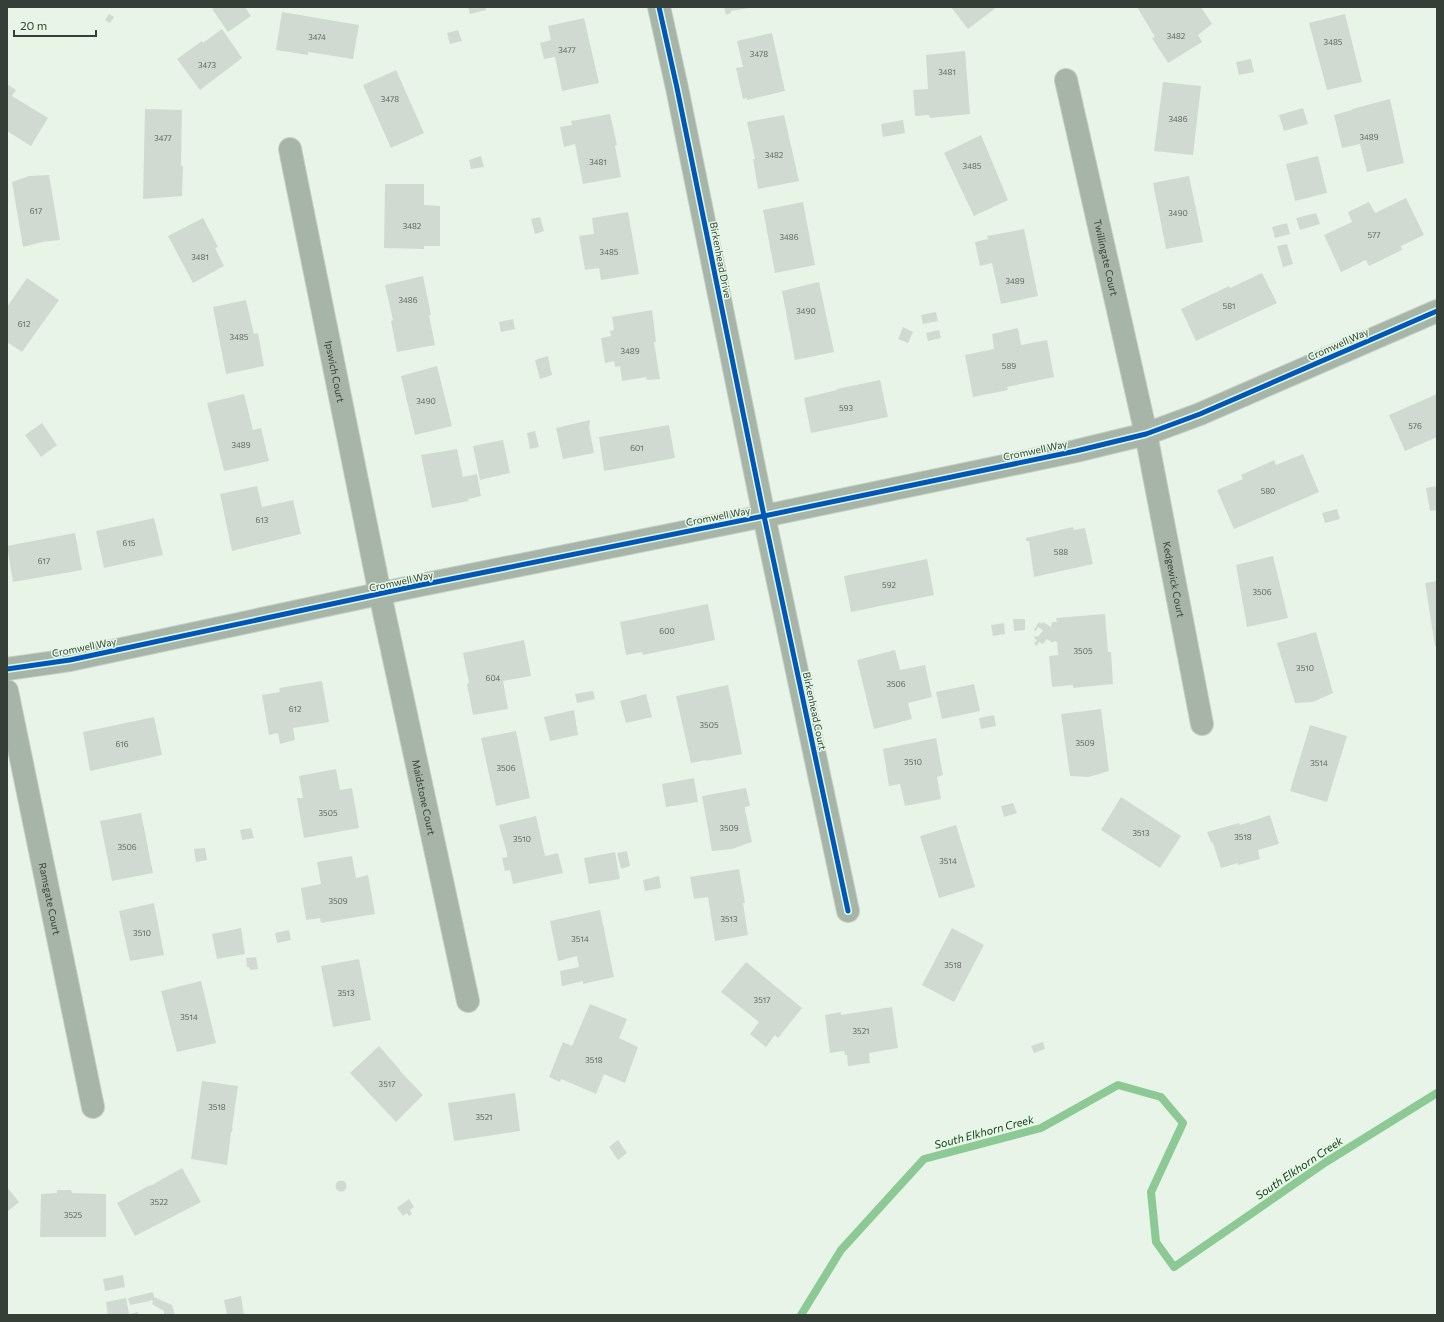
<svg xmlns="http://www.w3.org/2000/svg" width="1444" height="1322" font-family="Commissioner,sans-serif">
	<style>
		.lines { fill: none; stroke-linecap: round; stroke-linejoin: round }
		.stream { stroke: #8dc995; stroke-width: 8 }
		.building { fill: #d1dad1 }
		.street-casing { stroke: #c6cfc6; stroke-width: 24 }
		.street { stroke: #a6b5a7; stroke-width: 22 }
		.cycleway-casing { stroke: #e4f9e5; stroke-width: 8 }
		.cycleway { stroke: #0057b8; stroke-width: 5 }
		.labels { text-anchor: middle; stroke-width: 3; stroke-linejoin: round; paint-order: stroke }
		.number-label { font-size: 8px; fill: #5f6860 }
		.street-label { font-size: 10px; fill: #363f37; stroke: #e4f9e5 }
		.water-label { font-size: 11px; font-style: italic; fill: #113317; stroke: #e4f9e5 }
	</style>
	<rect width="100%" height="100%" fill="#e9f4e9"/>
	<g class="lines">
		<path class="stream" d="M 801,1315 L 841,1250 L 924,1159 L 1041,1128 L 1118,1085 L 1161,1097 L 1183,1123 L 1151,1192 L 1156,1242 L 1174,1267 L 1326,1162 L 1437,1093"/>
	</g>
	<path class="building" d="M 215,7 L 245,7 L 251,16 L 228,32 L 212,9 Z
		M 468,7 L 486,7 L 486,10 L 470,14 Z
		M 724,7 L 750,7 L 750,8 L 731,11 L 731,13 L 726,15 Z
		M 951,7 L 997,7 L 968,29 Z
		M 1137,7 L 1201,7 L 1212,24 L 1198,35 L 1202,42 L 1168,63 L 1152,38 L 1155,37 Z
		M 282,12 L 359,25 L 353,59 L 308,52 L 308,55 L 276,50 Z
		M 109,14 L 114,17 L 110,23 L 105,20 Z
		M 1345,14 L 1362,82 L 1327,90 L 1309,23 Z
		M 584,18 L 599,83 L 562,91 L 555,57 L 544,59 L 540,43 L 551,40 L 548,26 Z
		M 222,29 L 242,58 L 200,90 L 177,59 L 202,41 L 203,43 Z
		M 458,30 L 462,41 L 450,44 L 447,33 Z
		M 772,33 L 785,91 L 747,100 L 747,98 L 743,99 L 736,68 L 743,67 L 737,41 Z
		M 965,51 L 970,114 L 930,118 L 929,115 L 915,116 L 913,90 L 928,89 L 926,55 Z
		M 1251,59 L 1254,72 L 1239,75 L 1236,62 Z
		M 396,70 L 424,133 L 391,148 L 363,85 Z
		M 1163,82 L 1201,86 L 1193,155 L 1154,151 Z
		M 7,84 L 16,90 L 12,96 L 48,118 L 31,146 L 7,131 Z
		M 1390,99 L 1404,163 L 1367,172 L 1360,144 L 1342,148 L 1334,115 L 1352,110 L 1352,109 Z
		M 1303,108 L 1308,124 L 1284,131 L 1279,115 Z
		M 145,109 L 182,110 L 181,166 L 183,166 L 182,196 L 143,199 Z
		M 610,114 L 617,145 L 615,146 L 621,177 L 583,184 L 575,144 L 564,147 L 560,127 L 572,125 L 571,121 Z
		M 784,115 L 799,181 L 758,189 L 753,159 L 755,159 L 747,122 Z
		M 903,120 L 905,133 L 883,137 L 881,124 Z
		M 981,135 L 1008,200 L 974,216 L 944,153 Z
		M 481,156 L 484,167 L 471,169 L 469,160 Z
		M 1318,156 L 1327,193 L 1295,201 L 1286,164 Z
		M 49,175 L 60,240 L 42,242 L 23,247 L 12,182 L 29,176 Z
		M 1189,176 L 1203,242 L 1166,249 L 1153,183 Z
		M 385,184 L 424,184 L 424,205 L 440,206 L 440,246 L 424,246 L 424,249 L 384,248 Z
		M 1406,198 L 1424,235 L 1401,246 L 1402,250 L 1369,266 L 1366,260 L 1341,272 L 1324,235 L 1352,222 L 1348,212 L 1369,202 L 1375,213 Z
		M 803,202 L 815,265 L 775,273 L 763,210 Z
		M 628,212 L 639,274 L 601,280 L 599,268 L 585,270 L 579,236 L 594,234 L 592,218 Z
		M 1316,213 L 1320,224 L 1300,230 L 1296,218 Z
		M 540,217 L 544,231 L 535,234 L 531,219 Z
		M 203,218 L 218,247 L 215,248 L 224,266 L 193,283 L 168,236 Z
		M 1287,223 L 1290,234 L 1275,238 L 1272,227 Z
		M 1024,229 L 1038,296 L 1001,304 L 992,263 L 980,266 L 975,242 L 988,239 L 987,236 Z
		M 1287,244 L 1293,264 L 1283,267 L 1277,246 Z
		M 1262,273 L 1277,303 L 1196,341 L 1181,309 L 1229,286 L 1230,288 Z
		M 423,276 L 431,315 L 429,315 L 435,345 L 397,352 L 391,321 L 393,320 L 385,285 Z
		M 27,278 L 59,300 L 22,352 L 7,342 L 7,307 Z
		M 819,282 L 834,352 L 795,360 L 782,291 Z
		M 246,300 L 254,334 L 258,333 L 264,366 L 226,374 L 213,307 Z
		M 652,310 L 656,342 L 654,342 L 660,379 L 647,380 L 646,377 L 622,381 L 620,366 L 615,367 L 614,361 L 605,363 L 601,338 L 611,336 L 610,331 L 614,330 L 612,317 Z
		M 936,312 L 938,321 L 923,324 L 921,315 Z
		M 513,319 L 515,329 L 501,332 L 499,322 Z
		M 903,327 L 913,332 L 908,343 L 898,339 Z
		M 1018,328 L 1021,345 L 1047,340 L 1054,377 L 1007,387 L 1008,390 L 973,397 L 965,355 L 994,349 L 992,334 Z
		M 939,330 L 941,338 L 928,341 L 926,333 Z
		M 548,356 L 552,375 L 540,379 L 535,360 Z
		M 437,366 L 452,426 L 415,435 L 401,376 Z
		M 880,380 L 888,417 L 811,433 L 804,398 L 837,390 L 837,389 Z
		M 244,394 L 253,430 L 261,428 L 269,461 L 224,471 L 207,403 Z
		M 1437,394 L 1437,437 L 1405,451 L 1389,415 Z
		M 590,420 L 589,427 L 594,453 L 563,459 L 556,428 Z
		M 42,423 L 57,445 L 41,457 L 25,435 Z
		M 669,425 L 675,458 L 604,471 L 599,437 Z
		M 535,431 L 539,447 L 530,449 L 527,433 Z
		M 503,440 L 510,473 L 480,480 L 473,446 Z
		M 457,449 L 463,477 L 477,474 L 481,496 L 468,499 L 469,501 L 432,508 L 421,455 Z
		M 1303,454 L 1319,492 L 1234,529 L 1217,490 L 1243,479 L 1241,475 L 1274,460 L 1276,465 Z
		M 257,486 L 262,507 L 293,500 L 301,534 L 232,551 L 220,494 Z
		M 1437,486 L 1437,510 L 1430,511 L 1426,488 Z
		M 1337,509 L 1340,519 L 1325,523 L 1322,513 Z
		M 154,518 L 163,555 L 104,568 L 96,531 Z
		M 1073,527 L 1074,530 L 1085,528 L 1093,564 L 1034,577 L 1029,541 L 1026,541 L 1026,538 Z
		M 75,533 L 82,570 L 13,582 L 7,546 Z
		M 1273,556 L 1288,618 L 1247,627 L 1236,565 Z
		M 927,559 L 934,595 L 851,612 L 844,576 Z
		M 1437,581 L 1437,646 L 1435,646 L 1425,583 Z
		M 708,604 L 715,640 L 643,655 L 642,652 L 626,655 L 620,622 Z
		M 1105,614 L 1108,652 L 1111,652 L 1113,684 L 1073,688 L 1073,685 L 1052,687 L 1049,656 L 1058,655 L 1057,642 L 1054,641 L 1053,643 L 1047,639 L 1043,644 L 1039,642 L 1037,646 L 1034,644 L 1037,640 L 1034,638 L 1035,636 L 1038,637 L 1043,630 L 1038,627 L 1036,631 L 1034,630 L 1039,622 L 1042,624 L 1043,622 L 1051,627 L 1052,622 L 1057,622 L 1056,618 Z
		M 1013,619 L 1025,619 L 1025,630 L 1014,631 Z
		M 1004,623 L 1005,634 L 993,636 L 991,625 Z
		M 1316,632 L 1333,693 L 1313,702 L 1295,703 L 1277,643 Z
		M 524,640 L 531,676 L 503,681 L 508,709 L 473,715 L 467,684 L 469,683 L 463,653 Z
		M 895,650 L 900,670 L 925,665 L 932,697 L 908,703 L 912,719 L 874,729 L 857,660 Z
		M 322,681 L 329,722 L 293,728 L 295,740 L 280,744 L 278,733 L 269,735 L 262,695 L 280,692 L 279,688 Z
		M 974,684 L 980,711 L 942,719 L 936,692 Z
		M 728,685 L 742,754 L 706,761 L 706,760 L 691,763 L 676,696 Z
		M 593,691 L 595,699 L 577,703 L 575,694 Z
		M 646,694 L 652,717 L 626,723 L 620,701 Z
		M 1101,709 L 1109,771 L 1089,777 L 1070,776 L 1061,714 Z
		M 574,710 L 578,735 L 550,741 L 544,717 Z
		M 994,715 L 996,726 L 981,729 L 979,718 Z
		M 154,717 L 162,755 L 90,771 L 83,732 Z
		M 1310,725 L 1347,736 L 1327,802 L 1290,791 Z
		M 516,731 L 530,798 L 496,806 L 481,738 Z
		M 936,738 L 943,775 L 937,777 L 941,799 L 905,806 L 900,784 L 889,786 L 883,749 Z
		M 336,769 L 340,790 L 352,788 L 359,828 L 304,838 L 297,798 L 303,798 L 299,776 Z
		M 694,778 L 698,802 L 666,807 L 662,784 Z
		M 746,788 L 750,806 L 745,807 L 745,810 L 752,842 L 732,849 L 712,851 L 702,796 Z
		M 1121,797 L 1181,836 L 1160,868 L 1101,830 Z
		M 1013,803 L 1017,813 L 1004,817 L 1001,806 Z
		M 141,813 L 153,873 L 112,881 L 100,821 Z
		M 1270,815 L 1279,844 L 1258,850 L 1260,859 L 1238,865 L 1238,863 L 1221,868 L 1213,843 L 1211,842 L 1207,832 L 1239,823 L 1240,825 Z
		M 536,816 L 545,856 L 558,853 L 563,873 L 513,884 L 510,870 L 505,871 L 502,858 L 507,857 L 507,853 L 499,825 Z
		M 956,825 L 975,887 L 939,898 L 920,836 Z
		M 251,828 L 254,838 L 242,840 L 240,830 Z
		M 205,848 L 207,860 L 196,862 L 194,849 Z
		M 627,851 L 630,866 L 621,869 L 617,853 Z
		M 615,852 L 620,879 L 589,884 L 584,858 Z
		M 352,856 L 356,878 L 368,875 L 375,914 L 321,923 L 320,918 L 306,920 L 301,888 L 321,884 L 317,862 Z
		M 739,869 L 745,903 L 743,903 L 748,935 L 715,941 L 708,897 L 694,899 L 690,877 Z
		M 659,876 L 661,888 L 645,891 L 643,880 Z
		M 154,903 L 164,955 L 130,961 L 119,911 Z
		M 600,910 L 614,977 L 583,984 L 583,981 L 562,986 L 560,971 L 579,967 L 577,956 L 558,961 L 550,921 Z
		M 241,928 L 245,954 L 217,959 L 212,934 Z
		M 952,928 L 984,945 L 954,1002 L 922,985 Z
		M 289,930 L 291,940 L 277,943 L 275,933 Z
		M 256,957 L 258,969 L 250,970 L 249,967 L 247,967 L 246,958 Z
		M 359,959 L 371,1020 L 333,1027 L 321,966 Z
		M 746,962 L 802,1008 L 778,1038 L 775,1035 L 766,1047 L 750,1034 L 759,1022 L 721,992 Z
		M 201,981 L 216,1043 L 177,1052 L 161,991 Z
		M 590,1004 L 627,1019 L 619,1038 L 638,1047 L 625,1083 L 604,1074 L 596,1094 L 561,1079 L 560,1082 L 549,1077 L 563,1042 L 572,1046 Z
		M 892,1007 L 898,1048 L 869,1053 L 870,1063 L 848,1066 L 847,1055 L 845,1055 L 844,1051 L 830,1053 L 825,1015 L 841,1012 L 841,1015 Z
		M 1043,1042 L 1045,1049 L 1034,1053 L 1031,1046 Z
		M 379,1046 L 400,1070 L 400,1071 L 423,1095 L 396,1122 L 350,1073 Z
		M 202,1081 L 238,1086 L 232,1128 L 233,1129 L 231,1133 L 227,1165 L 191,1159 Z
		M 515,1093 L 520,1131 L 454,1141 L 448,1103 Z
		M 618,1140 L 627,1153 L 618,1160 L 609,1147 Z
		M 182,1168 L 201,1202 L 135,1236 L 117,1203 L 148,1186 L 152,1185 Z
		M335.5 1186a5.5 5.5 0 1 1 11 0a5.5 5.5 0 1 1-11 0Z
		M 7,1187 L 19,1202 L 7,1212 Z
		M 57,1190 L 71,1190 L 72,1193 L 106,1194 L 106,1237 L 40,1237 L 41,1194 L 57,1193 Z
		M 409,1199 L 414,1207 L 410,1210 L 412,1214 L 409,1216 L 407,1213 L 403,1216 L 397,1208 Z
		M 123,1275 L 125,1287 L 105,1291 L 103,1279 Z
		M 153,1292 L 154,1297 L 172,1305 L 175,1315 L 164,1315 L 164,1311 L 152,1304 L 153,1301 L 152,1300 L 150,1301 L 130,1305 L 128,1298 Z
		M 241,1296 L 244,1315 L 227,1315 L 224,1300 Z
		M 126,1298 L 129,1314 L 138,1312 L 138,1315 L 108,1315 L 106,1302 Z"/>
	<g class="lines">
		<g class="street-casing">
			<g id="street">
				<path d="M 659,7 L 677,88 L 764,516 L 848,911"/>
				<path id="s1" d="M 1066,80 L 1146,434 L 1202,724"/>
				<path id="s2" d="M 290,149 L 380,594 L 468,1001"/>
				<path d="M 7,669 L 70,660 L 411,587 L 764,516 L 1076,451 L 1146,434 L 1200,414 L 1437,311"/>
				<path id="s3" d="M 7,691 L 93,1107"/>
			</g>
		</g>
		<use href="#street" class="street"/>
		<g class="cycleway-casing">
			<path id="cycleway" d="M 659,7 L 677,88 L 764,516 L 848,911
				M 7,669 L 70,660 L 411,587 L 764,516 L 1076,451 L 1146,434 L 1200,414 L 1437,311"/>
		</g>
		<use href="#cycleway" class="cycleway"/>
	</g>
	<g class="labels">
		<g class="number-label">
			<text x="1176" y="39">3482</text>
			<text x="317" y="40">3474</text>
			<text x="1333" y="45">3485</text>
			<text x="567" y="53">3477</text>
			<text x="759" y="57">3478</text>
			<text x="207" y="68">3473</text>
			<text x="947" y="75">3481</text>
			<text x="390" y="102">3478</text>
			<text x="1178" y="122">3486</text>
			<text x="1369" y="140">3489</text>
			<text x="163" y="141">3477</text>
			<text x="774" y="158">3482</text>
			<text x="598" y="165">3481</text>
			<text x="972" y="169">3485</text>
			<text x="36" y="214">617</text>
			<text x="1178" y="216">3490</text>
			<text x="412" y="229">3482</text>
			<text x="1374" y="238">577</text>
			<text x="789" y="240">3486</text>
			<text x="609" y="255">3485</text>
			<text x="200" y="260">3481</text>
			<text x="1015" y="284">3489</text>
			<text x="408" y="303">3486</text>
			<text x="1229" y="309">581</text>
			<text x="806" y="314">3490</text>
			<text x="24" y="327">612</text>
			<text x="239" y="340">3485</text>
			<text x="630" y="354">3489</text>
			<text x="1009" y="369">589</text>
			<text x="426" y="404">3490</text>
			<text x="846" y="411">593</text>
			<text x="1415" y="429">576</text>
			<text x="241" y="448">3489</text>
			<text x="637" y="451">601</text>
			<text x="1268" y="494">580</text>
			<text x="262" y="523">613</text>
			<text x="129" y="546">615</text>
			<text x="1061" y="555">588</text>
			<text x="44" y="564">617</text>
			<text x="889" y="588">592</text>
			<text x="1262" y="595">3506</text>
			<text x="667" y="634">600</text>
			<text x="1083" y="654">3505</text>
			<text x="1305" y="671">3510</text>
			<text x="493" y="681">604</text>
			<text x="896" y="687">3506</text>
			<text x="295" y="712">612</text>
			<text x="709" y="728">3505</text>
			<text x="1085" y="746">3509</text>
			<text x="122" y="747">616</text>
			<text x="913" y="765">3510</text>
			<text x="1319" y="766">3514</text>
			<text x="506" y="771">3506</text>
			<text x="328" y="816">3505</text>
			<text x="729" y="831">3509</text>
			<text x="1141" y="836">3513</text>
			<text x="1243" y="840">3518</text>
			<text x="522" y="842">3510</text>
			<text x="127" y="850">3506</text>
			<text x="948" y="864">3514</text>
			<text x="338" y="904">3509</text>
			<text x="729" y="922">3513</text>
			<text x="142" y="936">3510</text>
			<text x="580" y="942">3514</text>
			<text x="953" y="968">3518</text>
			<text x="346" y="996">3513</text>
			<text x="762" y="1003">3517</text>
			<text x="189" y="1020">3514</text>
			<text x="861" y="1034">3521</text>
			<text x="594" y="1063">3518</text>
			<text x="387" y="1087">3517</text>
			<text x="217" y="1110">3518</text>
			<text x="484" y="1120">3521</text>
			<text x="159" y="1205">3522</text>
			<text x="73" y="1218">3525</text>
		</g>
		<g class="street-label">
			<text dy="4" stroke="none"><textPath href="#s1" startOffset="182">Twillingate Court</textPath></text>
			<text transform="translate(721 260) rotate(79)" y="4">Birkenhead Drive</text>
			<text transform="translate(1338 344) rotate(-24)" y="4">Cromwell Way</text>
			<text dy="4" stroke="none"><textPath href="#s2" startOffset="227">Ipswich Court</textPath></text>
			<text transform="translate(1035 450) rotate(-12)" y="4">Cromwell Way</text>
			<text transform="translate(718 516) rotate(-11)" y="4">Cromwell Way</text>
			<text dy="4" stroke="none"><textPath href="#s1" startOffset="511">Kedgewick Court</textPath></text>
			<text transform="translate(401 581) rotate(-12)" y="4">Cromwell Way</text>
			<text transform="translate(84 647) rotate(-11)" y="4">Cromwell Way</text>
			<text transform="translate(815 711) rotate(78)" y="4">Birkenhead Court</text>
			<text dy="4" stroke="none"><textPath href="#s2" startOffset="662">Maidstone Court</textPath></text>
			<text dy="4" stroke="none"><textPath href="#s3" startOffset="212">Ramsgate Court</textPath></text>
		</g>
		<g class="water-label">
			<text transform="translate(984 1132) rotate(-15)" y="4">South Elkhorn Creek</text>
			<text transform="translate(1299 1168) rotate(-34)" y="4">South Elkhorn Creek</text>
		</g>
	</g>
	<rect width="1444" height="1322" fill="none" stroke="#363f37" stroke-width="16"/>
	<path d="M14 30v6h82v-6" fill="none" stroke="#363f37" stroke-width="2"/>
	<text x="20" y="30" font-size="12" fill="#363f37" stroke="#e4f9e5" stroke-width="3" paint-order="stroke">20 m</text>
</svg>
